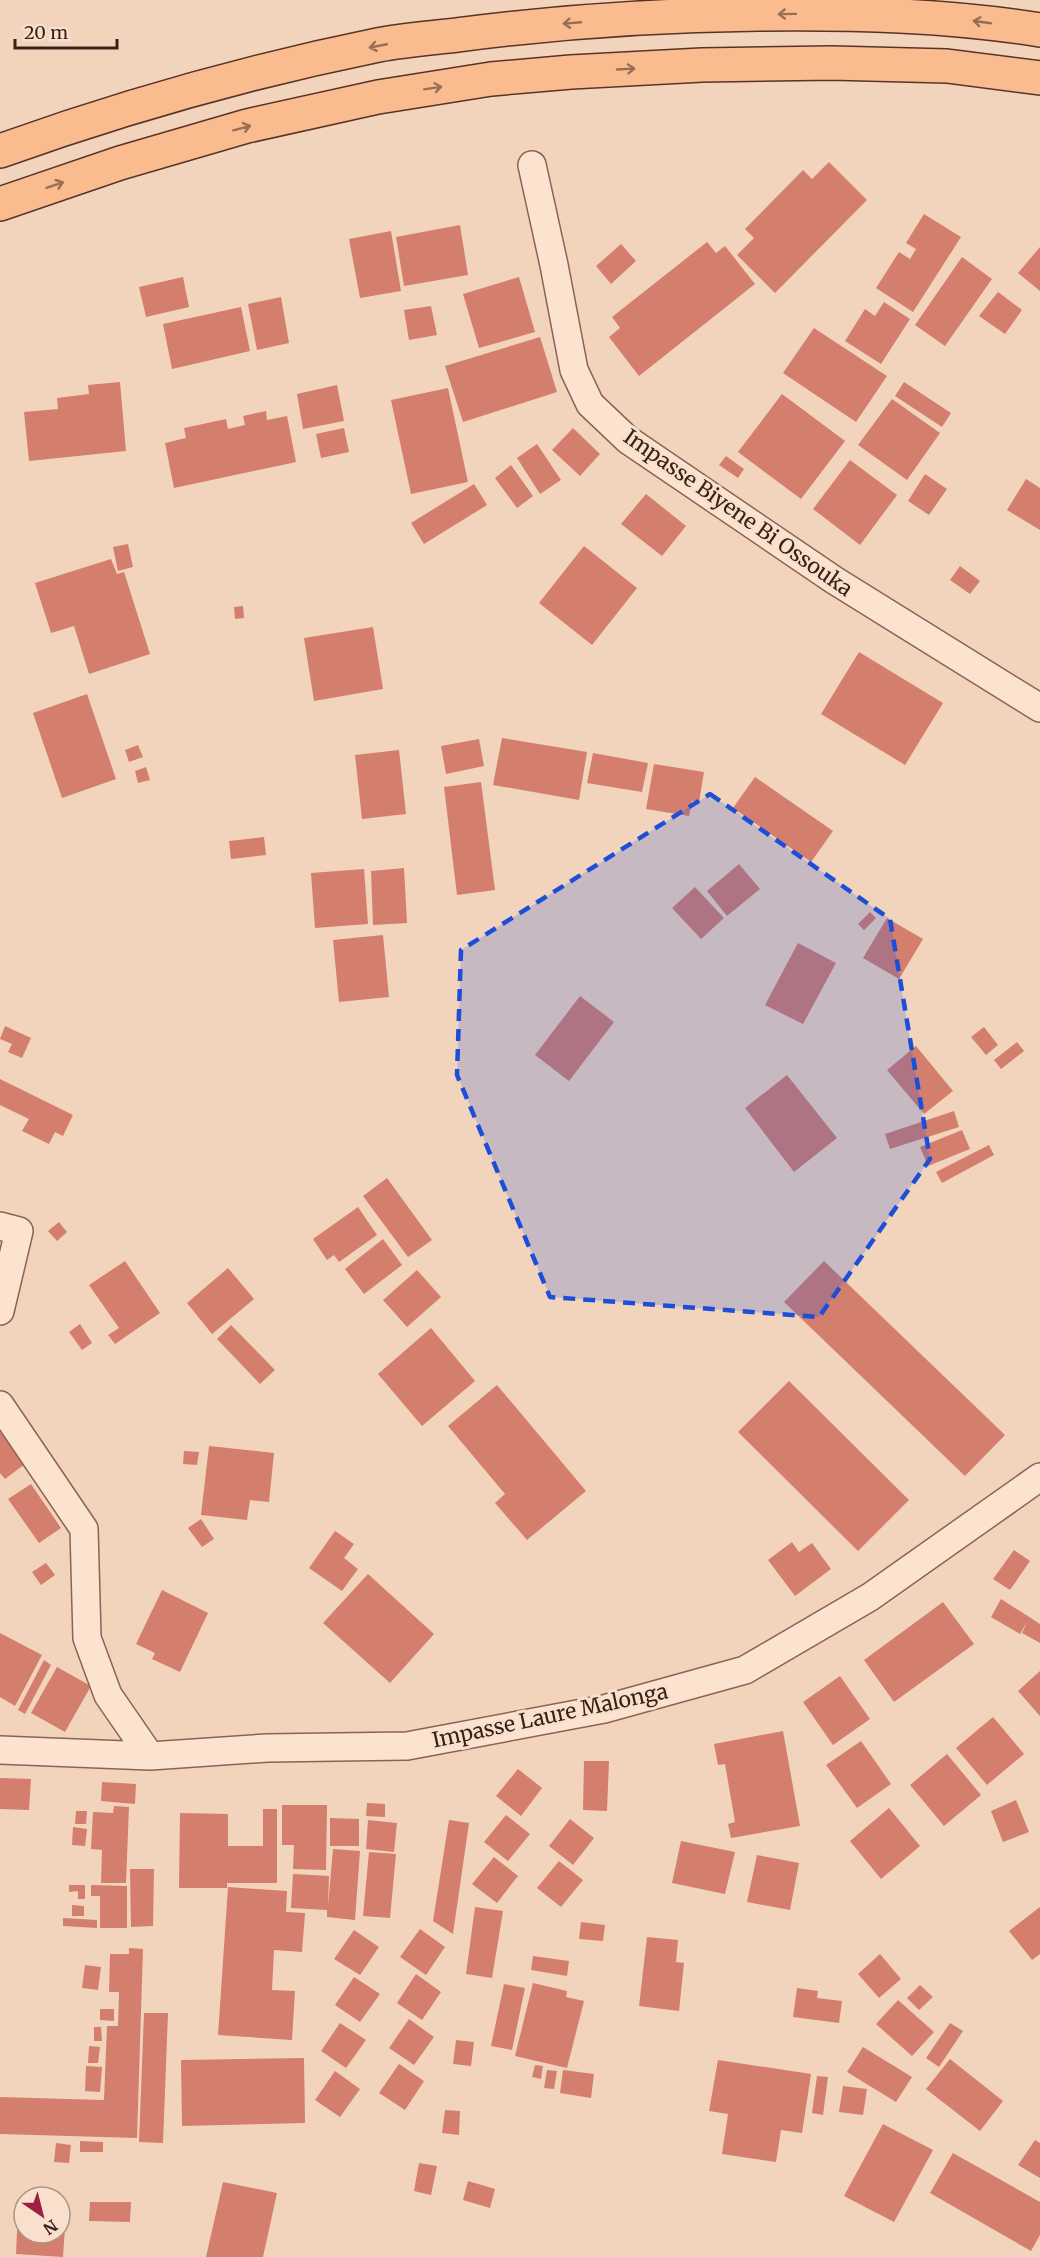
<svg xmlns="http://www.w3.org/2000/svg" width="1040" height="2257" font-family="Merriweather,serif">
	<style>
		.building { fill: #d47e6e }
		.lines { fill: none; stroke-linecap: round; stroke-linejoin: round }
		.street-casing { stroke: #8b6354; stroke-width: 30 }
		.primary-casing { stroke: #583329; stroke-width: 36 }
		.street { stroke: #fce3d0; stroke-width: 27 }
		.primary { stroke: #fabc8f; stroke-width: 33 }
		.oneway { stroke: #9a6e54 }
		.marked { fill: #1d4ed8; fill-opacity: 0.2; stroke: #1d4ed8; stroke-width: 4.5; stroke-dasharray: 12 8; stroke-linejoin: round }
		.labels { text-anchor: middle; stroke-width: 6; stroke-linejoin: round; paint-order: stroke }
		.street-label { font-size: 21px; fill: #39211a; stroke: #f9e0cd }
	</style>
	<rect width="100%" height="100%" fill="#f2d4bc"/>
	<path class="building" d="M 829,162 L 867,200 L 775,293 L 737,255 L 754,238 L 745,229 L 803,170 L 812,179 Z
		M 924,214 L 961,237 L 913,312 L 876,288 L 899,252 L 910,259 L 916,249 L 906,243 Z
		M 460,225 L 468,275 L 404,286 L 396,237 Z
		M 391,231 L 401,291 L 360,298 L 349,239 Z
		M 707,242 L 716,253 L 725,246 L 755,284 L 639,376 L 609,337 L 620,328 L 612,317 Z
		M 621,244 L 636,261 L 611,284 L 596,266 Z
		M 1040,247 L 1040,291 L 1018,273 Z
		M 962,257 L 992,279 L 945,346 L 915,325 Z
		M 183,277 L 189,307 L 146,317 L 139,287 Z
		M 519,277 L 535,332 L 479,348 L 463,294 Z
		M 998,292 L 1022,310 L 1005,334 L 979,316 Z
		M 281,297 L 289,343 L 257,350 L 248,304 Z
		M 884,302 L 910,319 L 881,364 L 845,341 L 865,309 L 875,316 Z
		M 431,306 L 437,335 L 409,340 L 404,310 Z
		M 241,307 L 250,351 L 172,369 L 163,324 Z
		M 814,328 L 887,376 L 856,422 L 783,373 Z
		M 540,337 L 557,392 L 463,422 L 445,366 Z
		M 120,382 L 126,451 L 29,461 L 24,412 L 58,409 L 57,398 L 89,394 L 88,385 Z
		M 904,382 L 951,413 L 942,427 L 895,396 Z
		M 337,385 L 344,421 L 303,429 L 297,394 Z
		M 448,388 L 468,482 L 411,494 L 391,400 Z
		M 782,394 L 845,441 L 801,499 L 738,452 Z
		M 892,399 L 940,433 L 907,480 L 858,445 Z
		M 266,411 L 267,420 L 287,416 L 296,462 L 174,488 L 165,443 L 186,438 L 184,428 L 226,419 L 228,429 L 245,425 L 243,416 Z
		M 344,428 L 349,452 L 321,458 L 316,434 Z
		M 573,428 L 600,454 L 580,476 L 552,450 Z
		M 537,444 L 561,480 L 540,494 L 517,458 Z
		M 726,456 L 744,469 L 738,478 L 719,465 Z
		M 850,460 L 897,495 L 860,545 L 813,509 Z
		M 511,465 L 533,496 L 517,508 L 495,478 Z
		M 925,474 L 947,489 L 929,515 L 908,501 Z
		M 1026,479 L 1040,488 L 1040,530 L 1007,510 Z
		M 474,484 L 487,505 L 424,544 L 411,523 Z
		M 646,494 L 686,526 L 662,556 L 621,524 Z
		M 128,544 L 133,567 L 118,571 L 113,547 Z
		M 584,546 L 637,588 L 592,645 L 539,603 Z
		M 111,559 L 117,574 L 124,572 L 150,654 L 89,674 L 74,626 L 51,633 L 35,583 Z
		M 960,566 L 980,581 L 970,594 L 950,580 Z
		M 243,606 L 244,618 L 235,619 L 234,607 Z
		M 373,627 L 383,689 L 314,701 L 304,638 Z
		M 859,652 L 943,703 L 905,765 L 821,714 Z
		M 87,694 L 116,779 L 62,798 L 33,713 Z
		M 502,738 L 587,752 L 579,800 L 493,785 Z
		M 479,739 L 484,766 L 446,774 L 441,746 Z
		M 138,745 L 143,757 L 129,762 L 125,750 Z
		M 399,750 L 406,814 L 362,819 L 355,755 Z
		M 593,753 L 648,763 L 642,792 L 587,783 Z
		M 654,764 L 704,772 L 699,802 L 692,801 L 689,816 L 646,809 Z
		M 146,767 L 150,780 L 138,783 L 135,771 Z
		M 755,777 L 833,831 L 811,862 L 733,808 Z
		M 481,782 L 495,890 L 457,895 L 444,787 Z
		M 264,837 L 266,855 L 231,859 L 229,841 Z
		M 739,864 L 760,889 L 727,916 L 707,891 Z
		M 404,868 L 407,923 L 373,925 L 371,871 Z
		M 364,869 L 368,924 L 315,928 L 311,873 Z
		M 695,887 L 724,918 L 701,939 L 672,908 Z
		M 870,912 L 876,918 L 864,930 L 858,924 Z
		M 887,918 L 923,939 L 899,979 L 863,958 Z
		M 383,935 L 389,997 L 339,1002 L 333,940 Z
		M 798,943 L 836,963 L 803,1024 L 765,1005 Z
		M 580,996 L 614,1022 L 569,1081 L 535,1055 Z
		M 5,1026 L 31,1038 L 22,1058 L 8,1052 L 12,1044 L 0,1039 Z
		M 984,1027 L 998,1045 L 986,1055 L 971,1037 Z
		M 1017,1042 L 1024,1051 L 1001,1069 L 994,1060 Z
		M 916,1046 L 953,1091 L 924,1114 L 887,1070 Z
		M 787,1075 L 837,1138 L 794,1172 L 745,1108 Z
		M 0,1079 L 73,1115 L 63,1136 L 55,1132 L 49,1144 L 22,1131 L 29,1119 L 0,1105 Z
		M 954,1111 L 959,1127 L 890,1149 L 885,1134 Z
		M 962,1130 L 970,1149 L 928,1166 L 920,1147 Z
		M 989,1145 L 994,1155 L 942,1183 L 936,1172 Z
		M 387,1178 L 432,1240 L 408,1257 L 363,1196 Z
		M 358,1207 L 377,1235 L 339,1262 L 334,1255 L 327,1260 L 313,1239 Z
		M 59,1222 L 67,1232 L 57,1241 L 48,1231 Z
		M 383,1239 L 402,1265 L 364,1294 L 345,1269 Z
		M 125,1261 L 160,1313 L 115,1344 L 108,1335 L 119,1328 L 89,1285 Z
		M 824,1261 L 1005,1435 L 965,1476 L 784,1302 Z
		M 228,1268 L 254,1299 L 212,1334 L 187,1303 Z
		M 417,1270 L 441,1297 L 407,1327 L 383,1300 Z
		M 80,1324 L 92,1343 L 82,1350 L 69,1332 Z
		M 231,1325 L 275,1370 L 260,1384 L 217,1339 Z
		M 431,1328 L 475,1381 L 422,1426 L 378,1374 Z
		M 789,1381 L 909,1500 L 858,1551 L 738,1432 Z
		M 497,1385 L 586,1491 L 527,1540 L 495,1503 L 505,1494 L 448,1426 Z
		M 0,1432 L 25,1464 L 5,1479 L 0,1473 Z
		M 209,1446 L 274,1453 L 269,1502 L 250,1500 L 247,1520 L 201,1515 Z
		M 184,1451 L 199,1452 L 197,1465 L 183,1464 Z
		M 31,1484 L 61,1528 L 39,1543 L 8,1499 Z
		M 201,1519 L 214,1539 L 202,1547 L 188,1528 Z
		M 335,1531 L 354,1544 L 344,1558 L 358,1569 L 342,1591 L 309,1568 Z
		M 792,1542 L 799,1552 L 812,1543 L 831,1569 L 795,1596 L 768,1560 Z
		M 1014,1550 L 1030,1561 L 1010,1590 L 993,1579 Z
		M 46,1563 L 55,1575 L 41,1585 L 32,1572 Z
		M 368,1574 L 434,1634 L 390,1683 L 323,1623 Z
		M 162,1590 L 208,1613 L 180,1672 L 152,1659 L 155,1653 L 136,1644 Z
		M 1001,1599 L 1040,1624 L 1040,1643 L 1022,1633 L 1027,1622 L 1020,1634 L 991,1617 Z
		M 943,1602 L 974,1644 L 894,1702 L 864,1660 Z
		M 0,1633 L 42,1655 L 15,1706 L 0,1697 Z
		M 44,1660 L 51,1665 L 25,1714 L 18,1710 Z
		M 57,1667 L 91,1686 L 65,1732 L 31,1713 Z
		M 1040,1671 L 1040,1716 L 1018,1691 Z
		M 840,1676 L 870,1719 L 833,1745 L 803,1702 Z
		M 993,1717 L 1024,1754 L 987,1785 L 956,1748 Z
		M 783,1731 L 800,1826 L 731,1838 L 728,1824 L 735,1822 L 725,1764 L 718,1765 L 714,1744 Z
		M 861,1741 L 891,1784 L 857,1808 L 826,1765 Z
		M 947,1754 L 981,1795 L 944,1826 L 910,1785 Z
		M 584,1761 L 609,1761 L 607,1811 L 583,1810 Z
		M 518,1769 L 542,1788 L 521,1816 L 496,1796 Z
		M 0,1778 L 31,1779 L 29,1810 L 0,1809 Z
		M 102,1782 L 136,1784 L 135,1804 L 101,1801 Z
		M 1016,1800 L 1029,1832 L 1003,1842 L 991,1811 Z
		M 367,1803 L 385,1804 L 385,1817 L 366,1816 Z
		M 282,1805 L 327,1805 L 326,1870 L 293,1869 L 294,1845 L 282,1845 Z
		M 114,1806 L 129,1807 L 126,1883 L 101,1883 L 102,1850 L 91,1849 L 93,1812 L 113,1813 Z
		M 889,1808 L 920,1846 L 881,1879 L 850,1841 Z
		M 263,1809 L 277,1809 L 277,1883 L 227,1883 L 227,1888 L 179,1888 L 180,1813 L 228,1814 L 228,1846 L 263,1846 Z
		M 76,1811 L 87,1811 L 86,1824 L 75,1824 Z
		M 506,1815 L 530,1834 L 508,1861 L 484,1842 Z
		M 330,1818 L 359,1819 L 359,1846 L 330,1846 Z
		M 570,1819 L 594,1838 L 573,1865 L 549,1846 Z
		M 368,1820 L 397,1823 L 394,1852 L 366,1849 Z
		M 449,1820 L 469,1823 L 453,1934 L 433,1921 Z
		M 73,1827 L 87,1829 L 85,1846 L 72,1845 Z
		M 681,1841 L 735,1852 L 725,1894 L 672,1883 Z
		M 333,1849 L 360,1851 L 355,1920 L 327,1917 L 327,1910 L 291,1908 L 293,1874 L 329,1876 L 328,1907 Z
		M 369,1852 L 396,1854 L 390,1918 L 363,1916 Z
		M 757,1855 L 799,1863 L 790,1910 L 747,1902 Z
		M 494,1857 L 518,1876 L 497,1903 L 472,1884 Z
		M 559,1861 L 583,1880 L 561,1907 L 537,1888 Z
		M 130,1869 L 154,1869 L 153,1926 L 131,1927 Z
		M 69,1885 L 85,1885 L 85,1899 L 78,1899 L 78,1891 L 69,1892 Z
		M 91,1885 L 127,1886 L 127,1928 L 100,1928 L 100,1896 L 91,1896 Z
		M 228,1887 L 287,1891 L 286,1912 L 305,1913 L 302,1952 L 274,1950 L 272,1990 L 295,1991 L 292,2040 L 218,2035 Z
		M 72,1905 L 84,1906 L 84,1916 L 72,1916 Z
		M 475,1907 L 503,1911 L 492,1978 L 466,1974 Z
		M 1040,1907 L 1040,1954 L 1032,1960 L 1009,1931 Z
		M 63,1918 L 97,1920 L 97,1928 L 63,1926 Z
		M 581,1922 L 605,1925 L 603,1941 L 579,1939 Z
		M 420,1929 L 445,1947 L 426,1975 L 400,1957 Z
		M 354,1930 L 379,1947 L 360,1975 L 334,1959 Z
		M 647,1937 L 678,1940 L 676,1962 L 684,1963 L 679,2011 L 639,2006 Z
		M 129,1948 L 143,1949 L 137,2138 L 0,2134 L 0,2097 L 104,2100 L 107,2026 L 118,2026 L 119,1992 L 109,1992 L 110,1954 L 129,1954 Z
		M 880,1954 L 901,1979 L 879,1998 L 858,1974 Z
		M 533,1956 L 569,1961 L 567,1976 L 531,1970 Z
		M 85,1965 L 101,1967 L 98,1990 L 82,1988 Z
		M 416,1974 L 441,1992 L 422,2020 L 397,2003 Z
		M 354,1977 L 380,1994 L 360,2022 L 335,2005 Z
		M 533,1983 L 567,1991 L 566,1997 L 584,2001 L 567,2068 L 515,2056 Z
		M 504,1984 L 525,1988 L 512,2050 L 491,2046 Z
		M 920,1985 L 933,1997 L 919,2010 L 907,1998 Z
		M 797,1988 L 818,1991 L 817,1998 L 842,2001 L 839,2023 L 793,2017 Z
		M 898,2000 L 934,2032 L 912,2056 L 876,2024 Z
		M 100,2009 L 114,2009 L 114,2021 L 100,2020 Z
		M 144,2013 L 168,2013 L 163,2143 L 139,2142 Z
		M 409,2019 L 434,2037 L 414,2065 L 389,2048 Z
		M 340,2023 L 366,2040 L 346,2068 L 321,2051 Z
		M 950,2023 L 963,2031 L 939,2067 L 926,2058 Z
		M 94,2027 L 101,2027 L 102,2041 L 94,2041 Z
		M 456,2040 L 474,2042 L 471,2066 L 453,2064 Z
		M 89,2046 L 100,2047 L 98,2063 L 88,2063 Z
		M 863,2047 L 912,2077 L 896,2102 L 847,2072 Z
		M 304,2058 L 305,2123 L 182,2126 L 181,2060 Z
		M 950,2059 L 1003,2101 L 980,2131 L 926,2089 Z
		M 718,2060 L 811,2074 L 802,2133 L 781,2130 L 776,2162 L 722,2154 L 728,2114 L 709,2111 Z
		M 399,2064 L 424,2081 L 405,2110 L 379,2093 Z
		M 535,2065 L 543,2066 L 541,2079 L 532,2077 Z
		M 86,2066 L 102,2067 L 100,2092 L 85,2091 Z
		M 547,2070 L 557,2071 L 554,2089 L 544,2088 Z
		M 563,2070 L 594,2074 L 591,2098 L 560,2093 Z
		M 335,2071 L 360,2089 L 340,2117 L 315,2100 Z
		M 817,2076 L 828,2077 L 823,2115 L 812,2113 Z
		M 843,2086 L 867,2089 L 863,2115 L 839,2112 Z
		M 445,2110 L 460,2111 L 459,2135 L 442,2133 Z
		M 883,2124 L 933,2150 L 894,2222 L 844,2196 Z
		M 1035,2140 L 1040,2143 L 1040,2178 L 1018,2165 Z
		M 80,2141 L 103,2142 L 103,2152 L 80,2152 Z
		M 56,2143 L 71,2145 L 69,2163 L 54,2162 Z
		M 953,2153 L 1040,2202 L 1040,2235 L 1031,2251 L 930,2193 Z
		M 419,2163 L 437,2166 L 431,2195 L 414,2191 Z
		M 468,2181 L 495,2189 L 490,2208 L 463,2200 Z
		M 223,2182 L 277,2193 L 263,2257 L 206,2257 Z
		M 90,2202 L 131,2202 L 130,2222 L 89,2221 Z
		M 18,2211 L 24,2211 L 24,2233 L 60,2233 L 60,2213 L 66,2214 L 63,2257 L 16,2254 Z"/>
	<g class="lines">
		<g class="street-casing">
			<path id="street" d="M 532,165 L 554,265 L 574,370 L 590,404 L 628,440 L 834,580 L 1040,708
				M 0,1226 L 19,1231 L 0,1311
				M 0,1405 L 84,1529 L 87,1638 L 108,1695 L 150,1756
				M 0,1750 L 150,1756 L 267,1748 L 407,1746 L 604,1709 L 745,1670 L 870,1597 L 1040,1477"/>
		</g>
		<g class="primary-casing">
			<path id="primary" d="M 0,151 C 123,107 250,71 378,45 C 404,40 431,38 457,35 C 557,22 658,15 759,14 C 853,13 947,15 1040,30
				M 0,204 L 120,163 L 247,126 L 378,97 L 491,79 L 571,72 L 702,65 L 832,63 L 947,66 L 1040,78"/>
		</g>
		<use href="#street" class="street"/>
		<use href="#primary" class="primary"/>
	</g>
	<defs><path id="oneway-shaft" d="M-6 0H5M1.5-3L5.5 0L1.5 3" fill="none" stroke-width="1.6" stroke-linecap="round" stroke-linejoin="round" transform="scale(1.5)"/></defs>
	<g class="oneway">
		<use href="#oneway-shaft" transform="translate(787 14) rotate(179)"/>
		<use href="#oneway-shaft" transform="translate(982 22) rotate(-172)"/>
		<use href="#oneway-shaft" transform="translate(572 23) rotate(175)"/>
		<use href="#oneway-shaft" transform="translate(378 46) rotate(169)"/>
		<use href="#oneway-shaft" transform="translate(626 69) rotate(-3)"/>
		<use href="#oneway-shaft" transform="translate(433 88) rotate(-9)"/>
		<use href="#oneway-shaft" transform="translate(242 128) rotate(-15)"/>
		<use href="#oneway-shaft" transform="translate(55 185) rotate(-19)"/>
	</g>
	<path class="marked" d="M 710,794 L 890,919 L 930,1159 L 819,1317 L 550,1297 L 457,1075 L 461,950 Z"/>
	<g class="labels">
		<g class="street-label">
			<text transform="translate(738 513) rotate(35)" y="7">Impasse Biyene Bi Ossouka</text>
			<text transform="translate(550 1716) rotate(-12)" y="7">Impasse Laure Malonga</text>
		</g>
	</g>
	<g transform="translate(42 2215) rotate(145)"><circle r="28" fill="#f9e0cd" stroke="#ac9485" stroke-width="1.5"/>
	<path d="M0-4.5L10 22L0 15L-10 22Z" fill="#a01e42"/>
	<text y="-9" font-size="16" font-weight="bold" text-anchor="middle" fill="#39211a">N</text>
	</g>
	<path d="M15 39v9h102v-9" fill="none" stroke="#39211a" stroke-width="3"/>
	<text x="24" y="39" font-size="18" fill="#39211a" stroke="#f9e0cd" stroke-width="4.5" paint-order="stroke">20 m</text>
</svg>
